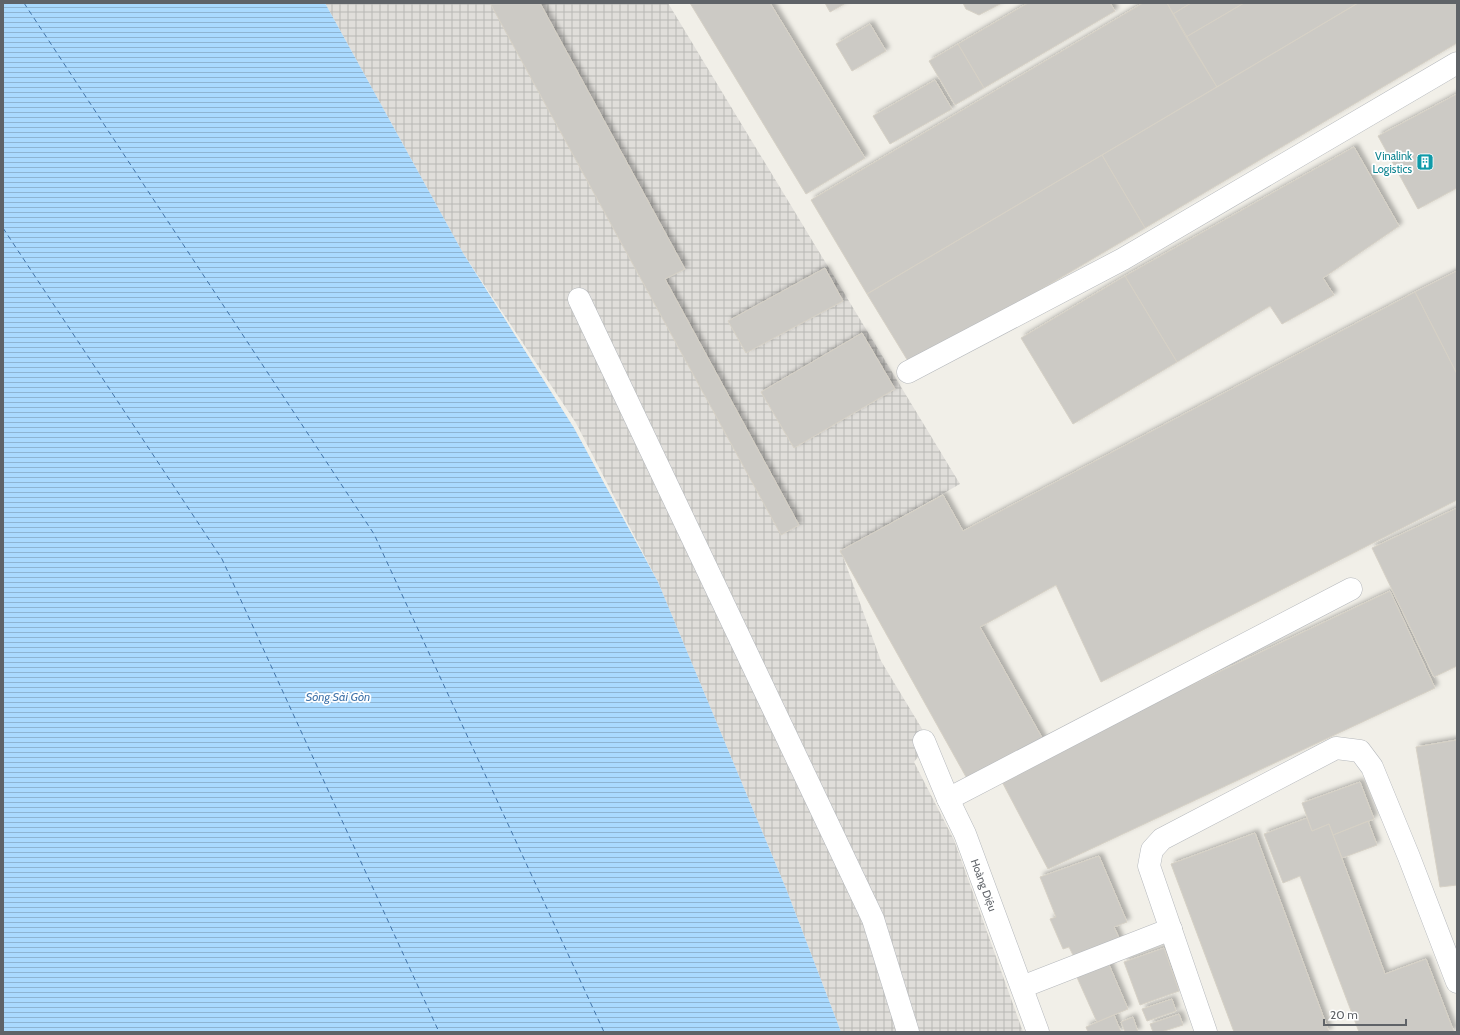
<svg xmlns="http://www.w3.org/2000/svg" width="1460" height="1035" font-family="Cabin,sans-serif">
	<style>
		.industrial { fill: url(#industrial-grid) }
		.water { fill: url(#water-rules) }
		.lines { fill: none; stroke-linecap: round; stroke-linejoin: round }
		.ferry { stroke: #4174aa; stroke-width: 1; stroke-dasharray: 5 4; stroke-linecap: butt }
		.building { fill: #cccac5; stroke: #d6d1c6; filter: url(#shadow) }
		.minor-casing { stroke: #b5b8bc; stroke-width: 23 }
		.minor { stroke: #fff; stroke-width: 22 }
		.labels { text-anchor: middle; stroke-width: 3.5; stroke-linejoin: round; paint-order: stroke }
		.culture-label { font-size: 11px; fill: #0d838f; stroke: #fff; text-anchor: end }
		.street-label { font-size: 11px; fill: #5f6368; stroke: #fff }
		.water-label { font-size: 12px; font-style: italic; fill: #4174aa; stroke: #fff }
	</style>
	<defs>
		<pattern id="industrial-grid" width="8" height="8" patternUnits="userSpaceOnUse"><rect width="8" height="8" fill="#e0deda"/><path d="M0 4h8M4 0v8" fill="none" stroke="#b9b8b5"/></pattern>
		<pattern id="water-rules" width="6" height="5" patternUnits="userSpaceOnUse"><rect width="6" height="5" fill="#aadaff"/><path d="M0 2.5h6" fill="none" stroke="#8eb4d2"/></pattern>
		<filter id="shadow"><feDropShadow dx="3.5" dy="-3.5" stdDeviation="2" flood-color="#0004"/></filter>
	</defs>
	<rect width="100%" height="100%" fill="#f1efe8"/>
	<path class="industrial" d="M 325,3 L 668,3 L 960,484 L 841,551 L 881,661 L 930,742 L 914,762 L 954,840 L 1023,1032 L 841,1032 L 787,891 L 658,582 L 576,423 L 463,253 Z"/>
	<path class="water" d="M 3,3 L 325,3 L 463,253 L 574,428 L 658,582 L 787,891 L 841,1032 L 3,1032 Z"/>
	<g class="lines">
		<path class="ferry" d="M 24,3 L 374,534 L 604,1032
			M 3,228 L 222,559 L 439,1032"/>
	</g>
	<path class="building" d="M 490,3 L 540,3 L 685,269 L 665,279 L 799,525 L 781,535 Z
		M 690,3 L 770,3 L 865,158 L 806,194 Z
		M 825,3 L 846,3 L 830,12 Z
		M 963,3 L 1002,3 L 979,15 L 966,9 Z
		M 1028,3 L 1110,3 L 1115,11 L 984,88 L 958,44 Z
		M 1143,3 L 1167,3 L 1217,87 L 867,294 L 811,200 Z
		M 1167,3 L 1191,3 L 1173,14 Z
		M 1191,3 L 1244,3 L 1186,37 L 1173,14 Z
		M 1244,3 L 1358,3 L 1217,87 L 1186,37 Z
		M 1358,3 L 1457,3 L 1457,43 L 1145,228 L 1102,155 Z
		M 870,24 L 886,51 L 852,71 L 836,44 Z
		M 958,44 L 984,88 L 955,105 L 929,61 Z
		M 935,80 L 952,109 L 890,144 L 873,116 Z
		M 1457,94 L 1457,188 L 1418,209 L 1378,136 Z
		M 1354,147 L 1399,226 L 1323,278 L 1334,295 L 1282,324 L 1270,306 L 1177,362 L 1125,276 Z
		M 1102,155 L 1145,228 L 911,366 L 867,294 Z
		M 825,268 L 843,301 L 746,353 L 728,321 Z
		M 1457,271 L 1457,374 L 1415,292 Z
		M 1125,276 L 1177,362 L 1073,424 L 1021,338 Z
		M 1415,292 L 1457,374 L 1457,500 L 1101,682 L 1056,585 L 980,627 L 1045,743 L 970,784 L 840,551 L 943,495 L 963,531 Z
		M 862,333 L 895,389 L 794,448 L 761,392 Z
		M 1457,508 L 1457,666 L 1434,677 L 1372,548 Z
		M 1390,591 L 1435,688 L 1048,869 L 999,776 Z
		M 1457,740 L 1457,885 L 1440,887 L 1416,747 Z
		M 1360,782 L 1374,819 L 1333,835 L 1329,824 L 1312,831 L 1302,803 Z
		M 1307,818 L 1312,831 L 1329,824 L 1385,974 L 1426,959 L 1454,1032 L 1359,1032 L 1300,876 L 1283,883 L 1264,834 Z
		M 1368,821 L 1377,845 L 1342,858 L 1333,835 Z
		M 1255,833 L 1329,1032 L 1234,1032 L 1171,864 Z
		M 1099,856 L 1127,922 L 1114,927 L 1122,944 L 1076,961 L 1069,947 L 1063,949 L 1050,919 L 1056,917 L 1040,877 Z
		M 1164,948 L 1179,991 L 1140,1005 L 1124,962 Z
		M 1107,960 L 1128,1009 L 1097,1022 L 1075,973 Z
		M 1172,999 L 1176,1011 L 1147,1021 L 1142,1009 Z
		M 1179,1014 L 1183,1025 L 1161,1032 L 1153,1032 L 1150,1024 Z
		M 1114,1015 L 1121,1032 L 1088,1032 L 1086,1027 Z
		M 1133,1017 L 1138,1032 L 1125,1032 L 1121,1022 Z"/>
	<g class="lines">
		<g class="minor-casing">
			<g id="minor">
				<path d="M 579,299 L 873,919 L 908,1032"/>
				<path d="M 908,372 L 1123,259 L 1457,63"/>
				<path id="s1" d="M 924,741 L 948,799 L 965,834 L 1038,1032"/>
				<path d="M 948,799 L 1351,589"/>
				<path d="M 1022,987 L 1171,929"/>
				<path d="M 1206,1032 L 1149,866 L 1152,850 L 1162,839 L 1336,748 L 1360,751 L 1372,767 L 1409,857 L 1457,982"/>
			</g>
		</g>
		<use href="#minor" class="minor"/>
	</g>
	<defs>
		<g id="building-square" transform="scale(0.9)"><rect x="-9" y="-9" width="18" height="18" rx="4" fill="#0f9aa8" stroke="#fff"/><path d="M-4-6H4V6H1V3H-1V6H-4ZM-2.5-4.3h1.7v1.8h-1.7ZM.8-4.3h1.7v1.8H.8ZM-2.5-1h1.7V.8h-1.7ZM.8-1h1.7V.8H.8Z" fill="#fff"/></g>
	</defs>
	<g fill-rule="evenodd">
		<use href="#building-square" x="1425" y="162"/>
	</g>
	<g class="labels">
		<g class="culture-label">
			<text x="1412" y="160">Vinalink<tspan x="1412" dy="13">Logistics</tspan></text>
		</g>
		<g class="street-label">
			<text dy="4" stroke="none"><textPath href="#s1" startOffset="156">Hoàng Diệu</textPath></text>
		</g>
		<g class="water-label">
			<text x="338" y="701">Sông Sài Gòn</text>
		</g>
	</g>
	<rect width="1460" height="1035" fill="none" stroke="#5f6368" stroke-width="8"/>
	<path d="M1324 1019v6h82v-6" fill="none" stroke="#5f6368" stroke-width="2"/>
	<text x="1330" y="1019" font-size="12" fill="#5f6368" stroke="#ffffff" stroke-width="3" paint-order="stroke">20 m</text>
</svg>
